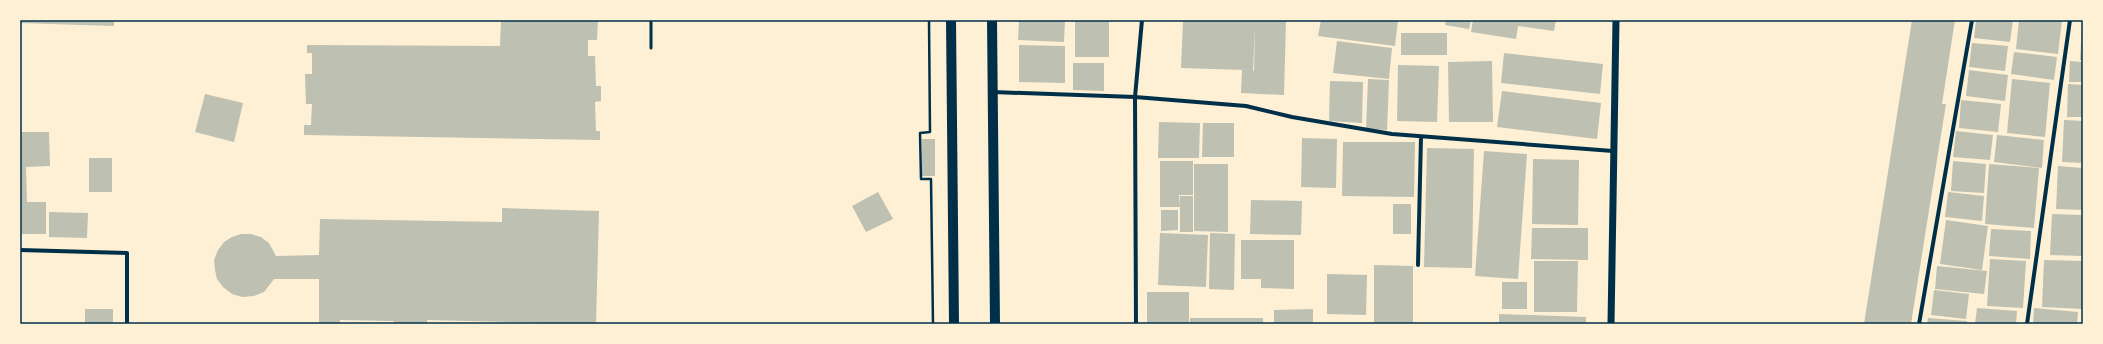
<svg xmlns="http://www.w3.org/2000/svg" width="2103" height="344" font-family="Lato,sans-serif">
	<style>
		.building { fill: #bec0b2; fill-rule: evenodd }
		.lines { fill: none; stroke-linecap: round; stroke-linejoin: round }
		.path { stroke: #003049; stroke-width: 2.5 }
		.service { stroke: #003049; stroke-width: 3 }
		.minor { stroke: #003049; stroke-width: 4 }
		.tertiary { stroke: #003049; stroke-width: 7 }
		.primary { stroke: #003049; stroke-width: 10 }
		.neatline { fill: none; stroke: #003049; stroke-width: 1.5 }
	</style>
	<rect width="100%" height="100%" fill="#fdf0d5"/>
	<path class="building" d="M 20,20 L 114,20 L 114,26 L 20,23 Z
		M 501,20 L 598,20 L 597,40 L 588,40 L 588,56 L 595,56 L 596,86 L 601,86 L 601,101 L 595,102 L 596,131 L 600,131 L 600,140 L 304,135 L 304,125 L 311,125 L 312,104 L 306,104 L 305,74 L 312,74 L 312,53 L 307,53 L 307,45 L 500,46 Z
		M 1019,20 L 1065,20 L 1064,42 L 1018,40 Z
		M 1075,20 L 1109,20 L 1109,57 L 1075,57 Z
		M 1183,20 L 1286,20 L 1284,95 L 1241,93 L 1242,70 L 1247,70 L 1181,68 ZM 1255,25 L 1254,71 L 1253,71 Z
		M 1321,20 L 1398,20 L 1395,46 L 1318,36 Z
		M 1446,20 L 1471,20 L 1469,29 L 1445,25 Z
		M 1473,20 L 1556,20 L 1554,31 L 1518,26 L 1516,39 L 1471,32 Z
		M 1912,20 L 1955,20 L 1942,104 L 1946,104 L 1936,166 L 1911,324 L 1864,324 Z
		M 1976,20 L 2013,20 L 2010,42 L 1974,38 Z
		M 2019,20 L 2062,20 L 2058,54 L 2016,49 Z
		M 2082,26 L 2083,26 L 2083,60 L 2080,60 Z
		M 1401,33 L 1447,33 L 1447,55 L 1401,55 Z
		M 1337,41 L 1392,48 L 1389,79 L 1333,73 Z
		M 1972,43 L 2008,46 L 2005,71 L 1969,67 Z
		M 1019,45 L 1065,46 L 1065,83 L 1019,82 Z
		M 2014,52 L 2057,57 L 2054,80 L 2011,74 Z
		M 1504,53 L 1603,64 L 1600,94 L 1501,83 Z
		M 1492,61 L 1493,122 L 1449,122 L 1448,62 Z
		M 2070,61 L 2083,62 L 2083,82 L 2069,82 Z
		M 1073,63 L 1104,63 L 1104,91 L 1073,90 Z
		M 1398,65 L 1439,66 L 1437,122 L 1397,121 Z
		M 1969,70 L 2008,75 L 2005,101 L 1966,96 Z
		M 1368,79 L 1389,80 L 1387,130 L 1366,129 Z
		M 2012,79 L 2050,83 L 2045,137 L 2007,133 Z
		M 1330,81 L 1363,82 L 1362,123 L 1329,121 Z
		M 2068,84 L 2083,85 L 2083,117 L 2067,117 Z
		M 1502,91 L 1601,103 L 1597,139 L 1497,127 Z
		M 205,94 L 243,103 L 234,142 L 195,132 Z
		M 1961,100 L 2001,104 L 1998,132 L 1959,128 Z
		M 2064,120 L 2083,121 L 2083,163 L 2062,162 Z
		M 1159,122 L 1200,123 L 1199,158 L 1158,158 Z
		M 1203,123 L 1234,123 L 1234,157 L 1202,157 Z
		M 1956,131 L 1993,135 L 1990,160 L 1953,157 Z
		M 20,132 L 49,132 L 50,166 L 26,167 L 27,202 L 46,202 L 46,234 L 20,234 Z
		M 1997,135 L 2044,140 L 2042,168 L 1994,162 Z
		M 1302,138 L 1337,139 L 1336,188 L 1301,187 Z
		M 922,139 L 935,139 L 935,176 L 922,176 Z
		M 1343,142 L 1415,142 L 1414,197 L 1342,196 Z
		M 1427,148 L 1474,149 L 1472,268 L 1424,267 Z
		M 1484,151 L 1527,154 L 1518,279 L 1475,276 Z
		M 89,158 L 112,158 L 112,192 L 89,192 Z
		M 1533,159 L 1579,160 L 1578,225 L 1532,224 Z
		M 1160,161 L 1193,161 L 1193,195 L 1179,195 L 1180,207 L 1160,207 Z
		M 1953,161 L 1986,164 L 1984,193 L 1951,191 Z
		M 1194,164 L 1228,164 L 1228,232 L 1194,231 Z
		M 1989,164 L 2039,168 L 2034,228 L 1985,224 Z
		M 2058,166 L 2083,168 L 2083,210 L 2056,209 Z
		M 878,192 L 893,219 L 866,232 L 852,206 Z
		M 1948,192 L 1984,196 L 1982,221 L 1945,217 Z
		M 1180,196 L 1193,196 L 1193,232 L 1180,232 Z
		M 1251,200 L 1302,201 L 1301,235 L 1250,234 Z
		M 1393,204 L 1411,204 L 1411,234 L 1393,234 Z
		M 502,208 L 599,211 L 596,324 L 427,320 L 427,324 L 394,324 L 394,321 L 340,320 L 340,324 L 319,324 L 319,279 L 274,279 L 264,292 L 254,296 L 242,297 L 232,294 L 223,287 L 217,279 L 215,270 L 214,260 L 218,250 L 224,242 L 232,237 L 241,234 L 251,234 L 261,237 L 269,243 L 276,256 L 319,255 L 320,219 L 502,222 Z
		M 1161,210 L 1178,210 L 1178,230 L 1161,231 Z
		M 49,212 L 88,213 L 87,238 L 49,237 Z
		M 2052,214 L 2083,215 L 2083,256 L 2050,255 Z
		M 1946,220 L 1988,226 L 1982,270 L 1940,264 Z
		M 1532,228 L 1588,228 L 1588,260 L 1531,259 Z
		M 1991,229 L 2031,231 L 2030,259 L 1989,256 Z
		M 1160,233 L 1208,235 L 1206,287 L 1158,285 Z
		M 1210,233 L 1235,234 L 1234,290 L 1209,289 Z
		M 1241,240 L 1294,240 L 1294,289 L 1261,288 L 1261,279 L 1241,279 Z
		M 1990,259 L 2026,261 L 2023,308 L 1987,306 Z
		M 2044,260 L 2083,261 L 2083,309 L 2042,307 Z
		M 1534,261 L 1578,261 L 1577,312 L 1534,312 Z
		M 1374,265 L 1413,266 L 1413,324 L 1374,324 Z
		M 1937,266 L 1987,271 L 1984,294 L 1935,289 Z
		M 1327,274 L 1367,275 L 1366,315 L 1327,314 Z
		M 1502,282 L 1527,282 L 1527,309 L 1502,309 Z
		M 1934,290 L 1969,294 L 1966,319 L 1931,315 Z
		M 1147,292 L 1189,292 L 1189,324 L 1147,324 Z
		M 1977,308 L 2017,311 L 2016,324 L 1975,324 Z
		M 2034,308 L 2078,312 L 2077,324 L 2033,324 Z
		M 85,309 L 113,309 L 113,324 L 85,324 Z
		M 1313,309 L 1313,324 L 1274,324 L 1274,310 Z
		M 1499,314 L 1586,317 L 1586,324 L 1499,324 Z
		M 1190,318 L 1263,318 L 1263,324 L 1190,324 Z
		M 1928,318 L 1967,321 L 1967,324 L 1927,324 Z"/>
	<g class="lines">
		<path class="path" d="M 929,20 L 930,132 L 920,133 L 921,179 L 931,179 L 933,324"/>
		<path class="service" d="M 651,20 L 651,48"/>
		<path class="minor" d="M 993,92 L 1135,97 L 1246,106 L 1292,117 L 1392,134 L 1613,151
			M 20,250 L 127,253 L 127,324
			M 1418,265 L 1421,137
			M 1136,324 L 1135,97 L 1142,20
			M 1919,324 L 1972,20
			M 2027,324 L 2070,20"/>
		<path class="tertiary" d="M 1611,324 L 1616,20"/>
		<path class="primary" d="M 951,20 L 954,324
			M 992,20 L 995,324"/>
	</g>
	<rect width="2103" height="344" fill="none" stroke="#fdf0d5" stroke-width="42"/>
	<rect x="21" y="21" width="2061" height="302" class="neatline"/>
</svg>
